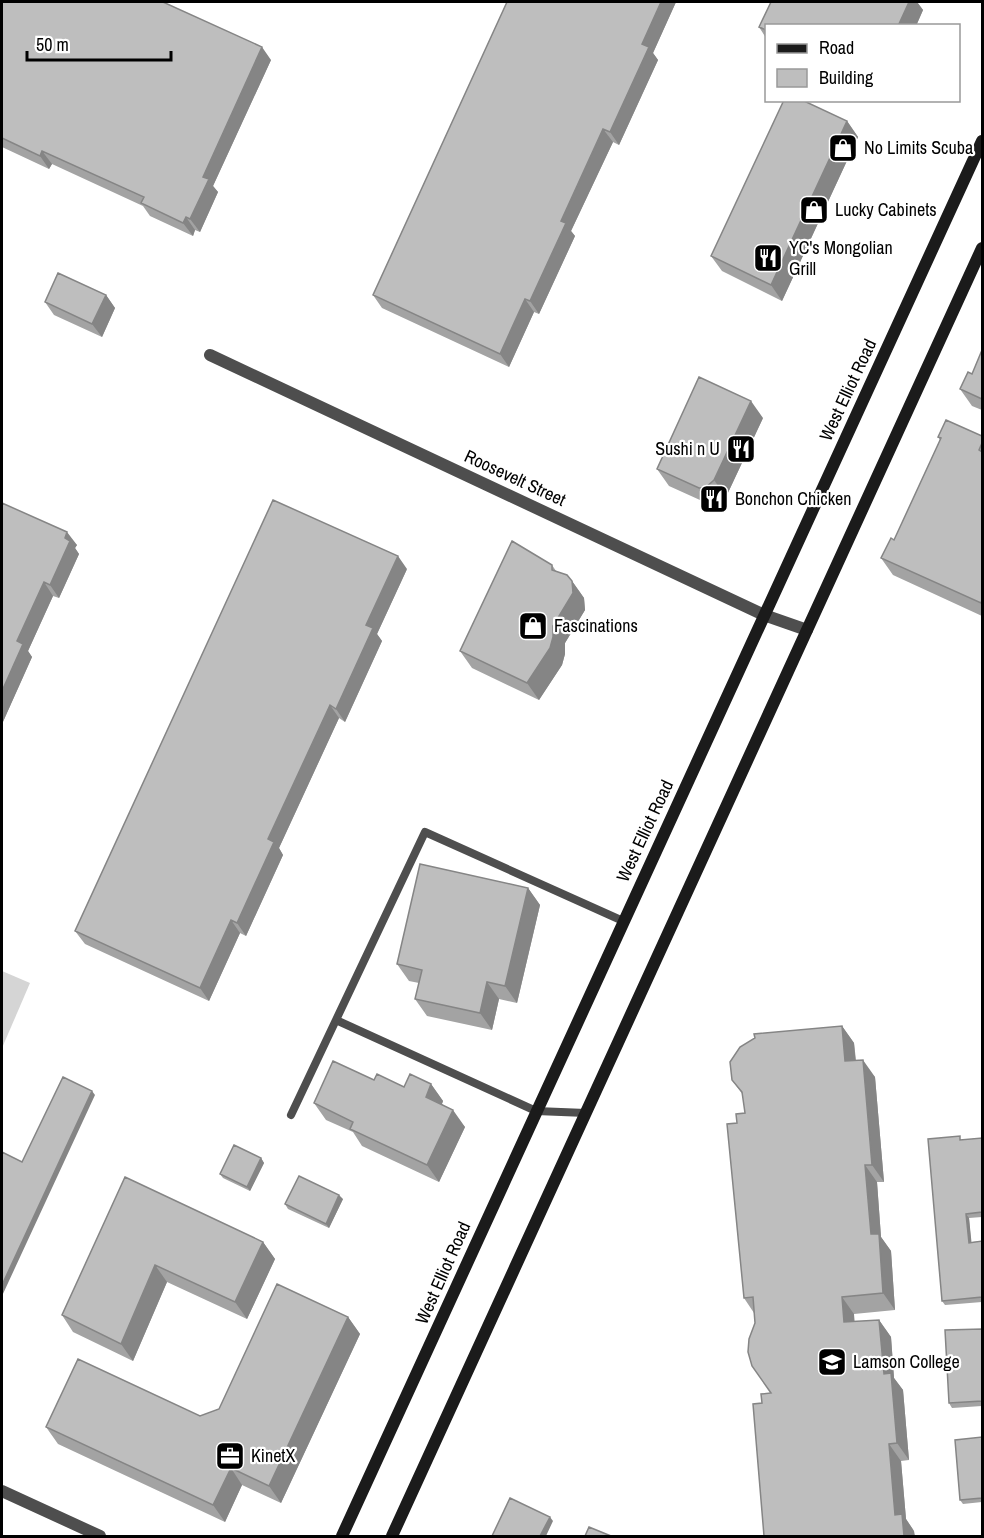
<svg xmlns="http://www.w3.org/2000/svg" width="984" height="1538" font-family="'Archivo Narrow',sans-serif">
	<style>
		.green { fill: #d5d5d5 }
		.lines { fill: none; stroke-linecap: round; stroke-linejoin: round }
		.service { stroke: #4e4e4e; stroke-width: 8 }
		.minor { stroke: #4e4e4e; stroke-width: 12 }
		.tertiary { stroke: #4e4e4e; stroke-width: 12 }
		.secondary { stroke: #1b1b1b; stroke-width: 12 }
		.wall { fill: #a3a3a3 }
		.shaded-wall { fill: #858585 }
		.building { fill: #bebebe; stroke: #858585; stroke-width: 1.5 }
		.labels { text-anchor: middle; stroke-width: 4.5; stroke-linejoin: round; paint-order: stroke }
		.poi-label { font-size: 18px; fill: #000; stroke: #fff; text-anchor: start }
		.street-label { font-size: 18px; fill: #000; stroke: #fff }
	</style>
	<rect width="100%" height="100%" fill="#fff"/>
	<path class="green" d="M 2,971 L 30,983 L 2,1048 Z"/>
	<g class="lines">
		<path class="service" d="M 336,1020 L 536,1111 L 586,1113
			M 291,1115 L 425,832 L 623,921"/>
		<path class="minor" d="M 210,355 L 764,615 L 807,630"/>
		<path class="tertiary" d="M 2,1491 L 100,1536"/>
		<path class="secondary" d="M 342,1536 L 982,141
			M 392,1536 L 982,248"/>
	</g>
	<path class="wall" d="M 2,2 L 271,60 L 213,186 L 218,192 L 200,232 L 195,230 L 193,236 L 150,216 L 143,206 L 52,164 L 49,169 L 2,147 Z
		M 507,2 L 676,2 L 653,53 L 658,60 L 619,145 L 613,142 L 571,231 L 575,236 L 539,314 L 534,312 L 509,367 L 382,308 L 373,295 Z
		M 771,2 L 917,2 L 923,10 L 916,26 L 766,26 L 766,38 L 759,27 Z
		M 847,121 L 858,137 L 782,301 L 722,271 L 711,256 Z
		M 106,295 L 115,308 L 102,337 L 54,315 L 45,302 Z
		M 982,350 L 982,410 L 972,406 L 960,389 L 972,374 Z
		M 763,418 L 726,497 L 717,505 L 711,505 L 669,486 L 657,469 Z
		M 982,436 L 982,616 L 893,575 L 881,558 L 894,540 L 940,440 L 938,437 Z
		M 2,505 L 77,545 L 75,548 L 79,554 L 59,598 L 53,596 L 28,651 L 32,657 L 2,724 Z
		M 552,565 L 556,571 L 572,581 L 584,598 L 585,610 L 565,643 L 565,654 L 562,665 L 539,700 L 472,668 L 460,651 Z
		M 407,569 L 377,634 L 382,641 L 345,722 L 339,718 L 279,848 L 283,855 L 246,936 L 240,933 L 209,1001 L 85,944 L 75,931 Z
		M 528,888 L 540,905 L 517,1003 L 499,999 L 492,1030 L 427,1016 L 415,999 L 419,983 L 409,981 L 397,964 Z
		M 842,1026 L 854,1043 L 856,1060 L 875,1077 L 884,1182 L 877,1182 L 881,1237 L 891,1251 L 895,1310 L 854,1314 L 854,1322 L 879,1320 L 891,1337 L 894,1378 L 903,1390 L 909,1460 L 901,1461 L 906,1519 L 914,1531 L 762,1403 L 771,1393 L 755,1323 L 754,1313 L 744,1298 L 737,1123 L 745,1113 L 743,1095 L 732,1080 Z
		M 431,1084 L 443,1101 L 442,1104 L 465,1127 L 439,1182 L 362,1146 L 353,1132 L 326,1120 L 314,1103 L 404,1087 Z
		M 982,1138 L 982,1217 L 969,1218 L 971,1242 L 982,1241 L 982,1302 L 945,1305 L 942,1301 L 962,1140 Z
		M 261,1158 L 264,1163 L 250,1191 L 223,1178 L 220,1174 Z
		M 125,1177 L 263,1242 L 275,1259 L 247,1319 L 167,1282 L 133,1361 L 73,1332 L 62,1315 Z
		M 343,1199 L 329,1228 L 288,1209 L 285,1204 Z
		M 348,1317 L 360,1334 L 281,1503 L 242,1485 L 225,1522 L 58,1444 L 46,1427 L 200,1416 L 219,1409 Z
		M 982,1329 L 982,1406 L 952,1408 L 949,1403 Z
		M 982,1437 L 982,1502 L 963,1504 L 960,1500 Z"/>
	<path class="shaded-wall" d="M 661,2 L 676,2 L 653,53 L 658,60 L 619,145 L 610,132 L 642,44 Z
		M 909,2 L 917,2 L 923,10 L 916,26 L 898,26 Z
		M 262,47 L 271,60 L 213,186 L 218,192 L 200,232 L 190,219 L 203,177 Z
		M 847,121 L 858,137 L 782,301 L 771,285 Z
		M 603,129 L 613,142 L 571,231 L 575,236 L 539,314 L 530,301 L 561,221 Z
		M 42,151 L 52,164 L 49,169 L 40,156 Z
		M 186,217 L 195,230 L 193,236 L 183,223 Z
		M 106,295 L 115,308 L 102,337 L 92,324 Z
		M 525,299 L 534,312 L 509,367 L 500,354 Z
		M 751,401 L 763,418 L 726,497 L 714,480 Z
		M 67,532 L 77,545 L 75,548 L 79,554 L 59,598 L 50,585 Z
		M 398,556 L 407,569 L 377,634 L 382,641 L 345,722 L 336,709 L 366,625 Z
		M 572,581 L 584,598 L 585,610 L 565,643 L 565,654 L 562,665 L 539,700 L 527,683 Z
		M 44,582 L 53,596 L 28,651 L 32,657 L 2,724 L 2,691 L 17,641 Z
		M 330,705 L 339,718 L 279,848 L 283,855 L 246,936 L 237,923 L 268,839 Z
		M 528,888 L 540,905 L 517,1003 L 505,986 Z
		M 231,920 L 240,933 L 209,1001 L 200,988 Z
		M 487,982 L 499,999 L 492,1030 L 480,1013 Z
		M 842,1026 L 854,1043 L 857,1078 L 845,1061 Z
		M 863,1060 L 875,1077 L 884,1182 L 872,1165 Z
		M 431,1084 L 443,1101 L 438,1114 L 426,1097 Z
		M 92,1091 L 95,1095 L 2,1296 L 2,1285 Z
		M 453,1110 L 465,1127 L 439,1182 L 427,1165 Z
		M 261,1158 L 264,1163 L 250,1191 L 247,1187 Z
		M 865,1165 L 877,1182 L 881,1237 L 891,1251 L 895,1310 L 883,1293 L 871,1234 Z
		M 339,1195 L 343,1199 L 329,1228 L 326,1224 Z
		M 966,1214 L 969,1218 L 972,1247 L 969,1243 Z
		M 263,1242 L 275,1259 L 247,1319 L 235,1302 Z
		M 155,1265 L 167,1282 L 133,1361 L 121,1344 Z
		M 842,1297 L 854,1314 L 856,1339 L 844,1322 Z
		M 348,1317 L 360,1334 L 281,1503 L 269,1486 Z
		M 879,1320 L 891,1337 L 894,1378 L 903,1390 L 909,1460 L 897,1443 L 884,1374 Z
		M 889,1444 L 901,1461 L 906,1519 L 914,1531 L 915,1536 L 904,1536 L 895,1515 Z
		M 231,1468 L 242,1485 L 225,1522 L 213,1505 Z
		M 550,1517 L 553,1521 L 546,1536 L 540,1536 Z"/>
	<path class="building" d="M 2,2 L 163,2 L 262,47 L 203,177 L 209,179 L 190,219 L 186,217 L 183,223 L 141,203 L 144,197 L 42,151 L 40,156 L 2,138 Z
		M 507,2 L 661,2 L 642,44 L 649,47 L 610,132 L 603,129 L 561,221 L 566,223 L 530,301 L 525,299 L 500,354 L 373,295 Z
		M 771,2 L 909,2 L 898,26 L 766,26 L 766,30 L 759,27 Z
		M 784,100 L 802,100 L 847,121 L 771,285 L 711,256 Z
		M 58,273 L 106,295 L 92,324 L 45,302 Z
		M 982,350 L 982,399 L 960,389 L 968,372 L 972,374 Z
		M 699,377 L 751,401 L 714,480 L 705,488 L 699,488 L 657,469 Z
		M 946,420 L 982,436 L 982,443 L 979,450 L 982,452 L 982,600 L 981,603 L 881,558 L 891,538 L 894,540 L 941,438 L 938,437 Z
		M 273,500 L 398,556 L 366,625 L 373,628 L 336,709 L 330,705 L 268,839 L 274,842 L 237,923 L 231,920 L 200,988 L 75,931 Z
		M 2,503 L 67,532 L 65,538 L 70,541 L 50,585 L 44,582 L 17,641 L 23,644 L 2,691 Z
		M 512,541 L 552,565 L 552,570 L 567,575 L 572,581 L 573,593 L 553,626 L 553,637 L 550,648 L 527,683 L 460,651 Z
		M 420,864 L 528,888 L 505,986 L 487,982 L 480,1013 L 415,999 L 422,970 L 397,964 Z
		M 842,1026 L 845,1061 L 863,1060 L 872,1165 L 865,1165 L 871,1234 L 879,1234 L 883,1293 L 842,1297 L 844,1322 L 879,1320 L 884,1374 L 891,1373 L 897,1443 L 889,1444 L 895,1515 L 902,1514 L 904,1536 L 764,1536 L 753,1404 L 762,1403 L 761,1394 L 771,1393 L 752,1366 L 748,1352 L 749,1339 L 755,1323 L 753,1297 L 744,1298 L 727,1124 L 737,1123 L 736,1114 L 745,1113 L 742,1092 L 732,1080 L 730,1062 L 740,1047 L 755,1038 L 754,1034 Z
		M 333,1061 L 374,1080 L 377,1074 L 404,1087 L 410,1074 L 431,1084 L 426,1097 L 453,1110 L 427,1165 L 350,1129 L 353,1122 L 314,1103 Z
		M 63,1077 L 92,1091 L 2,1285 L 2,1152 L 22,1162 Z
		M 960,1136 L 960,1140 L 982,1138 L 982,1212 L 966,1214 L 969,1243 L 982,1241 L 982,1297 L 942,1301 L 928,1139 Z
		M 234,1145 L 261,1158 L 247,1187 L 220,1174 Z
		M 299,1176 L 339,1195 L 326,1224 L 285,1204 Z
		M 125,1177 L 263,1242 L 235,1302 L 155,1265 L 121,1344 L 62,1315 Z
		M 277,1284 L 348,1317 L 269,1486 L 231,1468 L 213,1505 L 46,1427 L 78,1359 L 200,1416 L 219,1409 Z
		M 982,1329 L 982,1401 L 949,1403 L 945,1330 Z
		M 982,1437 L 982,1498 L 960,1500 L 955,1440 Z
		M 510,1498 L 550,1517 L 540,1536 L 492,1536 Z
		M 589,1527 L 611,1536 L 585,1536 Z"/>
	<defs>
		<g id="shop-square" transform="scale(1.5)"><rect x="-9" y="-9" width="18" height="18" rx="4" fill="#000" stroke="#fff"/><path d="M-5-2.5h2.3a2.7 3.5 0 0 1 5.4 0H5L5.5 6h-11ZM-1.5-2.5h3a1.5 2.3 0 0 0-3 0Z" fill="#fff"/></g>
		<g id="restaurant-square" transform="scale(1.5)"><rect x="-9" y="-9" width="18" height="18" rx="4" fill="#000" stroke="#fff"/><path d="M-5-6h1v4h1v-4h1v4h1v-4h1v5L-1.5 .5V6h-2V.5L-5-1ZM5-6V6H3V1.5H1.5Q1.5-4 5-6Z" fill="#fff"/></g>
		<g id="university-square" transform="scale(1.5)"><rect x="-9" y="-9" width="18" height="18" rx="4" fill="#000" stroke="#fff"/><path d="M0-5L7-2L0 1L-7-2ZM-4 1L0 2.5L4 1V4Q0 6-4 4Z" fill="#fff"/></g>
		<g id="office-square" transform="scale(1.5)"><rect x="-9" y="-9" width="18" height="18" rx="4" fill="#000" stroke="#fff"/><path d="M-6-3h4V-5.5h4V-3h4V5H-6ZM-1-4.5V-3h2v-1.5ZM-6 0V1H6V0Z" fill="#fff"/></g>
	</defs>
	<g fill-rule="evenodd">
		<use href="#shop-square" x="843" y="148"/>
		<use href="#shop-square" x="814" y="210"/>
		<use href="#restaurant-square" x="768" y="258"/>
		<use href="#restaurant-square" x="741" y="449"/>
		<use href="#restaurant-square" x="714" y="499"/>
		<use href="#shop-square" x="533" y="626"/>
		<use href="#university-square" x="832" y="1362"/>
		<use href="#office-square" x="230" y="1456"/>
	</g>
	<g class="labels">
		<g class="poi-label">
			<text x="864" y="154">No Limits Scuba</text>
			<text x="835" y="216">Lucky Cabinets</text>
			<text x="789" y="254">YC's Mongolian<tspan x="789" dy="21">Grill</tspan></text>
			<text x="720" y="455" text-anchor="end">Sushi n U</text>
			<text x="735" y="505">Bonchon Chicken</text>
			<text x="554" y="632">Fascinations</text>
			<text x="853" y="1368">Lamson College</text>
			<text x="251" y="1462">KinetX</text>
		</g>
		<g class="street-label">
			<text transform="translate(848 390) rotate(-65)" y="6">West Elliot Road</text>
			<text transform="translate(515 478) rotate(25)" y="6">Roosevelt Street</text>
			<text transform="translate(645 831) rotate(-65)" y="6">West Elliot Road</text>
			<text transform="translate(443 1273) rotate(-66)" y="6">West Elliot Road</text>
		</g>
	</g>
	<rect width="984" height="1538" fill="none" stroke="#000000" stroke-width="6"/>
	<rect x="765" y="24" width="195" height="78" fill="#ffffff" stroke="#999999" stroke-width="1.5"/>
	<rect x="777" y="44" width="30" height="9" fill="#1b1b1b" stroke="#999999" stroke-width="1.5"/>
	<text x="819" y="54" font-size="18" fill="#000000">Road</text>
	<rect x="777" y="69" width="30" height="18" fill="#bebebe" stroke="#999999" stroke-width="1.5"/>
	<text x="819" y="84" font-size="18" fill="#000000">Building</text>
	<path d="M27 51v9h144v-9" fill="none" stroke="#000000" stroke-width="3"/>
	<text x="36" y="51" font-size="18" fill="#000000" stroke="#ffffff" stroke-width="4.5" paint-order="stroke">50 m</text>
</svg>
